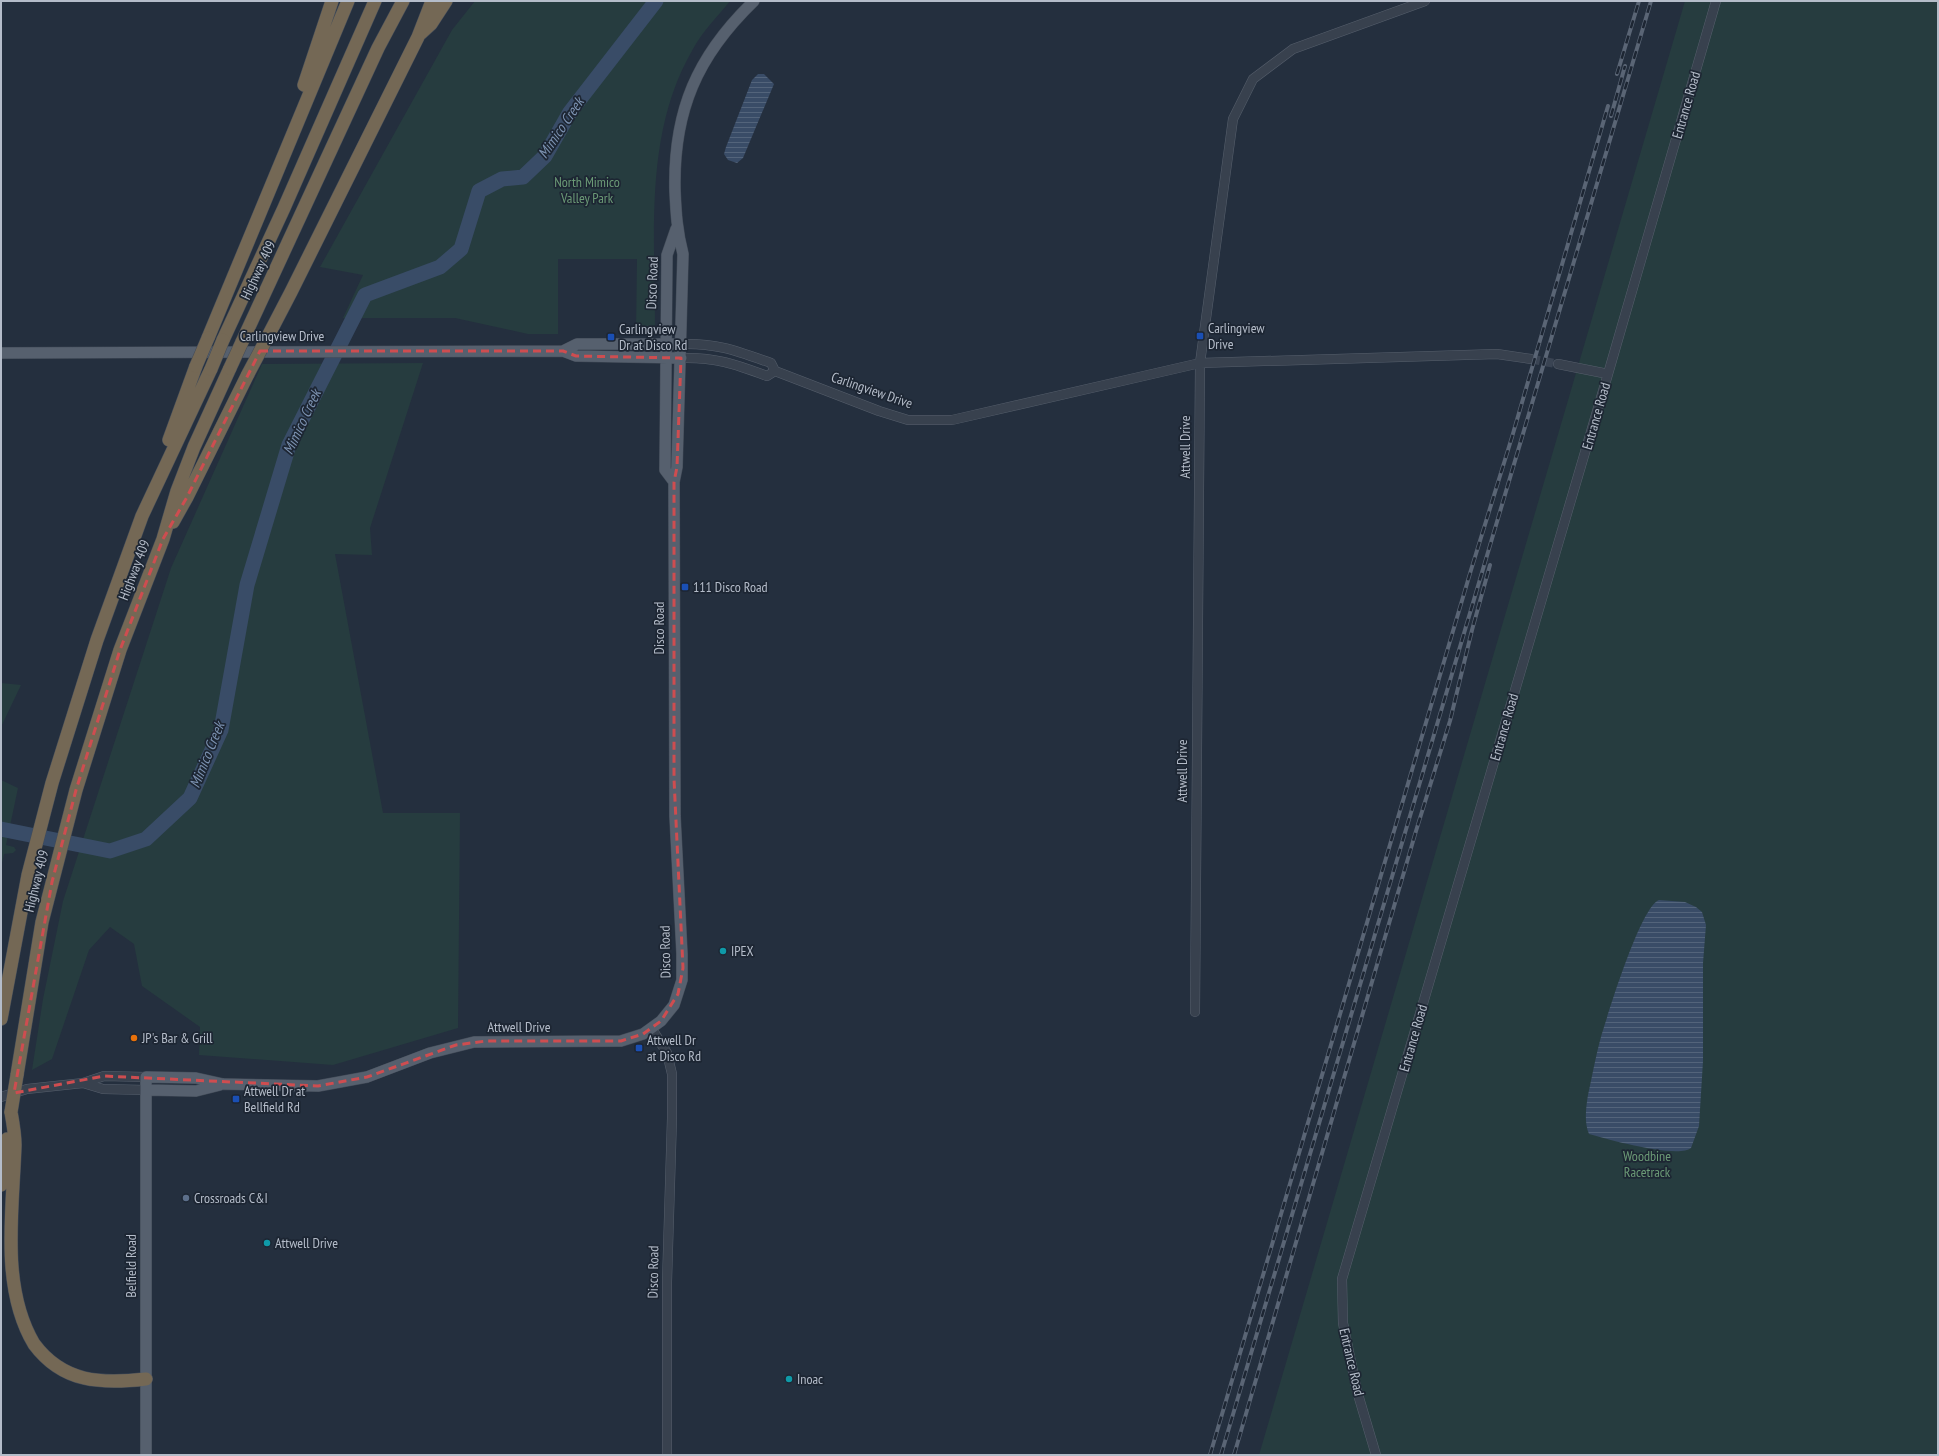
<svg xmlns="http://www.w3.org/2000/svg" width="1939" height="1456" font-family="'PT Sans Narrow',sans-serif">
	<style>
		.green { fill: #263c3f }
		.water { fill: url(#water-rules) }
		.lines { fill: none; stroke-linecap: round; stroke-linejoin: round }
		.river { stroke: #394c67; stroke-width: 15 }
		.minor-tunnel { stroke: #3a4453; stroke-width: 9; stroke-dasharray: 9 4.5; stroke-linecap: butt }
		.minor-casing { stroke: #565f6c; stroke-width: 10 }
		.major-casing { stroke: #414a57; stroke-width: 12 }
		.highway-casing { stroke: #434c59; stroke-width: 14 }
		.minor { stroke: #38414e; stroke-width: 9 }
		.major { stroke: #56606e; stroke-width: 11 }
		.highway { stroke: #746855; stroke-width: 13 }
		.rail-casing { stroke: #5a6575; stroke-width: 4 }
		.rail { stroke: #1d2633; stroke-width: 2.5; stroke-dasharray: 8; stroke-linecap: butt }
		.highway-bridge-casing { stroke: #434c59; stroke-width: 14; stroke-linecap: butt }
		.highway-bridge { stroke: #746855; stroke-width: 13 }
		.marked { fill: none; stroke: #ce4d50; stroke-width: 3; stroke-dasharray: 8 5; stroke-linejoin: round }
		.transit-dot { fill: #1a4fb4; stroke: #1d2633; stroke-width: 1.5 }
		.culture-dot { fill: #0f9aa8; stroke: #1d2633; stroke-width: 1.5 }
		.food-dot { fill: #e8710a; stroke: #1d2633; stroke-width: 1.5 }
		.service-dot { fill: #5c6f8a; stroke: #1d2633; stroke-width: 1.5 }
		.labels { text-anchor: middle; stroke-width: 3.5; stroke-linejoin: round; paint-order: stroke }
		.street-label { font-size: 14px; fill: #b4bcc9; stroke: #1d2633 }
		.park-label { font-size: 14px; fill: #6b9a76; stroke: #1d2633 }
		.poi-label { font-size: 14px; fill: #b4bcc9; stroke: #1d2633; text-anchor: start }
		.water-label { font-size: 15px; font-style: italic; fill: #7c92b1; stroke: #1d2633 }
	</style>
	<defs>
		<pattern id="water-rules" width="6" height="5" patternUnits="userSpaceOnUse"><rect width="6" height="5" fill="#394c67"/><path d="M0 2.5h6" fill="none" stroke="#53647b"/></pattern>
	</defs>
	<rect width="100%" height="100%" fill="#242f3e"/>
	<path class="green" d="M 475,1 L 652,1 L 638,17 L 638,28 L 662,1 L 730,1 C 718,16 702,32 693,49 C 644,133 655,233 655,326 L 647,334 L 636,334 L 637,259 L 558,259 L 558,334 L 528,334 L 455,318 L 343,318 L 363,275 L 320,267 L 452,30 Z
		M 1685,1 L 1938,1 L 1938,1455 L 1259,1455 Z
		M 423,363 L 370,528 L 372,555 L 335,554 L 383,813 L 460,813 L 458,1028 L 333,1065 L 199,1055 L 200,1027 L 142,986 L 134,944 L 110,927 L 89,950 L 52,1059 L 32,1070 L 43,999 L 63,901 L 171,568 L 262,364 Z
		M 1,683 L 21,685 L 1,727 Z
		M 1,780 L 18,788 L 6,845 L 14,847 L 16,850 L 13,853 L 4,854 L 1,867 Z"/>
	<path class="water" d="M 758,74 L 764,74 L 774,84 L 743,158 L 737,163 L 728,160 L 724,154 L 726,147 L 752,80 Z
		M 1659,900 L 1685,902 L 1696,907 L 1702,912 L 1706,925 L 1703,963 L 1703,1061 L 1699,1126 L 1691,1148 C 1678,1159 1606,1139 1589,1134 C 1584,1123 1586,1107 1588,1095 C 1593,1073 1597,1048 1604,1027 C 1611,1005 1641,907 1659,900 Z"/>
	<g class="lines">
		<path class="river" d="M 1,829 L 110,851 L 146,839 L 190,798 L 221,730 L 247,585 L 289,445 L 365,295 L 440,267 L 461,249 L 479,191 L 502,179 L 523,177 L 545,156 L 570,112 L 656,1"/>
		<path class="minor-tunnel" d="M 1531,359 L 1558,364"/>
		<g class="minor-casing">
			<path id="minor" d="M 681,344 C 718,343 737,351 771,363 L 775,371 L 879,411 L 908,420 L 952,420 L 1200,363 L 1497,354 L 1531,359
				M 681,358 C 715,357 735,364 767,376 L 775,371
				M 1558,364 L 1608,374
				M 1195,1012 L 1200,363 L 1233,119 L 1253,79 L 1293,49 L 1425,1
				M 652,1029 L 667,1053 L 672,1074 L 672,1118 L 667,1282 L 667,1455
				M 83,1083 L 103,1089 L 146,1090
				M 1,1097 L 27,1089 L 83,1083 L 104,1076 L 146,1077
				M 1376,1455 L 1357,1391 L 1343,1323 L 1342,1279 L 1608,374 L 1716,1"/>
		</g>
		<g class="major-casing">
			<path id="major" d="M 563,351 L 577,344 L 673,344
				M 1,353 L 563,351 L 576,356 L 681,358
				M 674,482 L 665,470 L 667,255 L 676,229
				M 146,1090 L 196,1091 L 220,1085
				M 146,1455 L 146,1077 L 196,1078 L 223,1084 L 318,1086 L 367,1077 L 430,1053 L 474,1042 L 621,1041 L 643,1034 L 661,1021 L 674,1005 L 682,980 L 682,954 L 675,816 L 674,482 L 677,467 L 683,254 C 677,231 676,213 675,191 C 673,111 697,56 754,1"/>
		</g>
		<g class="highway-casing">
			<path id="highway" d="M 420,34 L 431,24 L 446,1
				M 304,85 L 332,1
				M 208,338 L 348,1
				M 223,340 L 284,208 L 375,1
				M 266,340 L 291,292 L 418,37 L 432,1
				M 242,342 L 378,48 L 403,1
				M 169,440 L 196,366
				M 173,522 L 187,497 L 248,374
				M 1,1019 L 28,875 L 52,783 L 97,640 L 142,516 L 211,369
				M 17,1075 L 42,922 L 76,790 L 120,650 L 163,539 L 177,491 L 194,447 L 230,368
				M 11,1112 C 13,1123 15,1134 15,1145 C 13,1210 0,1287 34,1344 C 63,1383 101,1384 146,1379
				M 1,1185 L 7,1139"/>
		</g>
		<use href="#minor" class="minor"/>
		<use href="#major" class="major"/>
		<use href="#highway" class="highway"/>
		<g class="rail-casing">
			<path id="rail" d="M 1617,74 L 1639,1
				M 1611,116 L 1625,66
				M 1210,1455 L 1471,570 L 1512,437 L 1608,106
				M 1221,1455 L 1651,1
				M 1234,1455 L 1416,831 L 1450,721 L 1472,630 L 1490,565"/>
		</g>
		<use href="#rail" class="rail"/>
		<g class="highway-bridge-casing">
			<path id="highway-bridge" d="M 196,366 L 208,338
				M 230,368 L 242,342
				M 211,369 L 223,340
				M 248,374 L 266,340
				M 11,1112 L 17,1075"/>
		</g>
		<use href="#highway-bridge" class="highway-bridge"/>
	</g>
	<path class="marked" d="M 260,351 L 563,351 L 576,356 L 681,358 L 677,467 L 674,482 L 674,779 L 683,968 L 678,994 L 661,1021 L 643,1034 L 621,1041 L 486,1041 L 456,1045 L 367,1077 L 318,1086 L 104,1076 L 14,1093 L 52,882 L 76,790 L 120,650 L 163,539 L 187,497 Z"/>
	<g class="transit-dot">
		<rect x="1196" y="332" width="8" height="8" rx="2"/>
		<rect x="607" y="333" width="8" height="8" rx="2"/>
		<rect x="681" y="583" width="8" height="8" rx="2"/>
		<rect x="635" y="1044" width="8" height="8" rx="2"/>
		<rect x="232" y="1095" width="8" height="8" rx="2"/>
	</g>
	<g class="culture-dot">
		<circle cx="723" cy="951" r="4"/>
		<circle cx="267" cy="1243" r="4"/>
		<circle cx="789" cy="1379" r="4"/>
	</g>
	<circle class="food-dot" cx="134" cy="1038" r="4"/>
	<circle class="service-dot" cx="186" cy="1198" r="4"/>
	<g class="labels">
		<g class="street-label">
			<text transform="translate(1686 105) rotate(-74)" y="5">Entrance Road</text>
			<text transform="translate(258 270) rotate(-65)" y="5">Highway 409</text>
			<text transform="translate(652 283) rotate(-88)" y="5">Disco Road</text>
			<text x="282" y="341">Carlingview Drive</text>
			<text transform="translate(872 390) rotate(19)" y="5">Carlingview Drive</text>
			<text transform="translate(1596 416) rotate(-74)" y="5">Entrance Road</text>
			<text transform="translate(1185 447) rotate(-90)" y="5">Attwell Drive</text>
			<text transform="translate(134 570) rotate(-69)" y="5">Highway 409</text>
			<text transform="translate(659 628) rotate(-90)" y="5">Disco Road</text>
			<text transform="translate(1504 727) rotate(-74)" y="5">Entrance Road</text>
			<text transform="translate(1182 771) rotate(-90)" y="5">Attwell Drive</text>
			<text transform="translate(36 881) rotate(-76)" y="5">Highway 409</text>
			<text transform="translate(665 952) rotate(-91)" y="5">Disco Road</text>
			<text x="519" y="1032">Attwell Drive</text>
			<text transform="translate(1413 1038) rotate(-74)" y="5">Entrance Road</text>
			<text transform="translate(131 1266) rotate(-90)" y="5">Belfield Road</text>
			<text transform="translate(653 1272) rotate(-89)" y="5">Disco Road</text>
			<text transform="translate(1352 1362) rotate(77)" y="5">Entrance Road</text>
		</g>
		<g class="park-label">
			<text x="587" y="187">North Mimico<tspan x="587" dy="16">Valley Park</tspan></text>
			<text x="1647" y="1161">Woodbine<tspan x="1647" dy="16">Racetrack</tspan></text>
		</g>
		<g class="poi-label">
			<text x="1208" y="333">Carlingview<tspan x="1208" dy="16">Drive</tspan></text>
			<text x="619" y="334">Carlingview<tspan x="619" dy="16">Dr at Disco Rd</tspan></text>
			<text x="693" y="592">111 Disco Road</text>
			<text x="731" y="956">IPEX</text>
			<text x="142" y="1043">JP's Bar &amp; Grill</text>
			<text x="647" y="1045">Attwell Dr<tspan x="647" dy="16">at Disco Rd</tspan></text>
			<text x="244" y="1096">Attwell Dr at<tspan x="244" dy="16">Bellfield Rd</tspan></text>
			<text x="194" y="1203">Crossroads C&amp;I</text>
			<text x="275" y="1248">Attwell Drive</text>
			<text x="797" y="1384">Inoac</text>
		</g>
		<g class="water-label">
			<text transform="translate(561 128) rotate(-56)" y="5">Mimico Creek</text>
			<text transform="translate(302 422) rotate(-65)" y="5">Mimico Creek</text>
			<text transform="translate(207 755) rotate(-68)" y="5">Mimico Creek</text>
		</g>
	</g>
	<rect width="1939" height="1456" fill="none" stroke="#b4bcc9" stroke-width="4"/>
</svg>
